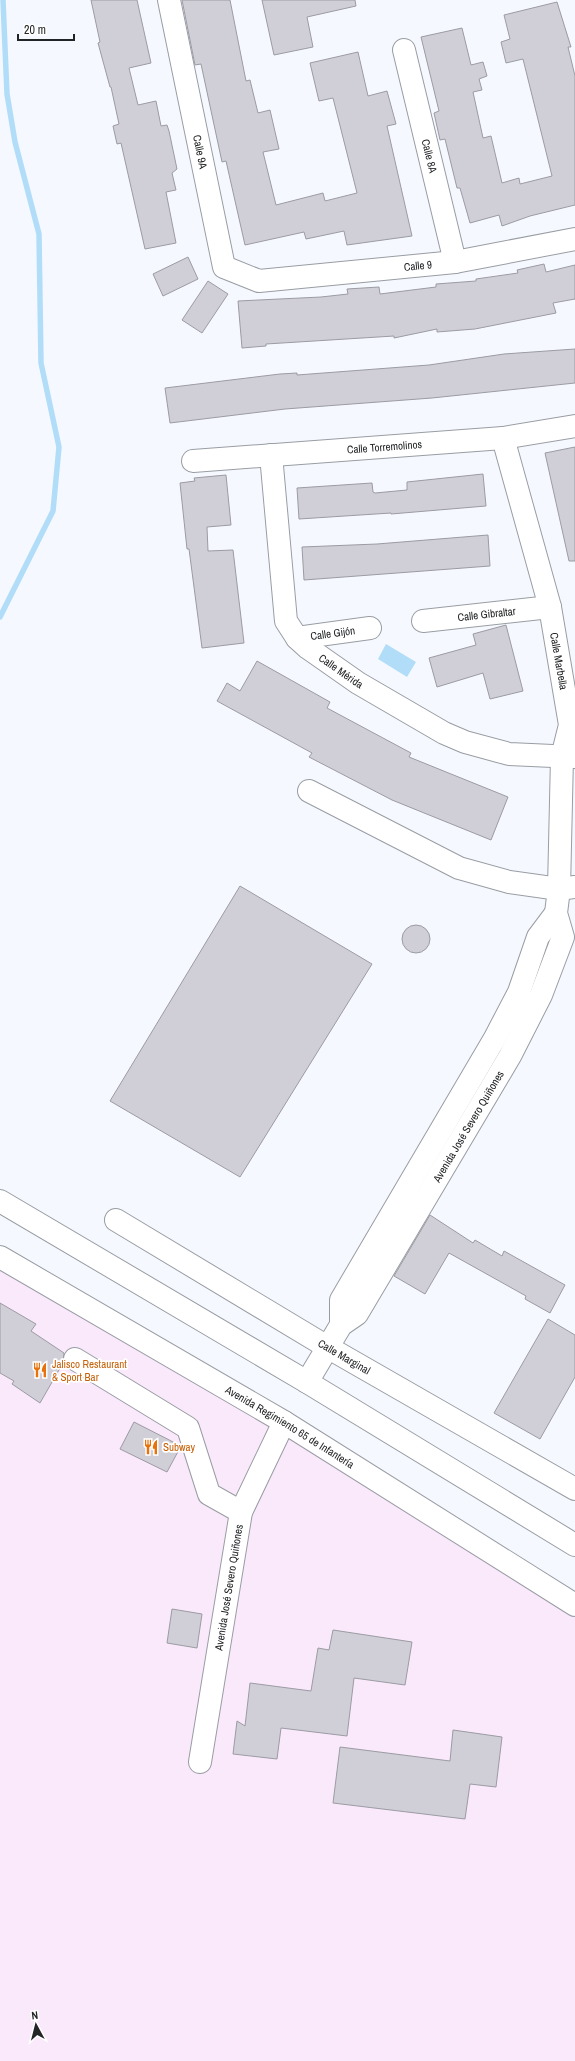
<svg xmlns="http://www.w3.org/2000/svg" width="575" height="2061" font-family="'Archivo Narrow',sans-serif">
	<style>
		.industrial { fill: #f9e9fb }
		.water { fill: #b2ddf8 }
		.lines { fill: none; stroke-linecap: round; stroke-linejoin: round }
		.stream { stroke: #b2ddf8; stroke-width: 5.5 }
		.building { fill: #d0cfd7; stroke: #9c9ba3 }
		.minor-casing { stroke: #999da3; stroke-width: 24 }
		.major-casing { stroke: #999da3; stroke-width: 24 }
		.minor { stroke: #fff; stroke-width: 22 }
		.major { stroke: #fff; stroke-width: 22 }
		.labels { text-anchor: middle; stroke-width: 3.5; stroke-linejoin: round; paint-order: stroke }
		.street-label { font-size: 11px; fill: #222426; stroke: #fff }
		.food-label { font-size: 11px; fill: #c56008; stroke: #fff; text-anchor: start }
	</style>
	<rect width="100%" height="100%" fill="#f5f9ff"/>
	<path class="industrial" d="M 0,1264 L 575,1604 L 575,2061 L 0,2061 Z"/>
	<path class="water" d="M 386,644 L 416,662 L 407,677 L 378,659 Z"/>
	<g class="lines">
		<path class="stream" d="M 0,617 L 53,511 L 59,447 L 41,363 L 39,234 L 15,142 L 7,94 L 3,0"/>
	</g>
	<path class="building" d="M 91,0 L 137,0 L 151,63 L 129,68 L 138,105 L 156,101 L 161,126 L 167,125 L 169,131 L 177,169 L 172,173 L 176,190 L 166,192 L 176,243 L 145,249 L 121,143 L 117,144 L 113,126 L 119,124 L 111,87 L 110,87 L 98,43 L 100,42 Z
		M 182,0 L 230,0 L 246,81 L 250,80 L 258,113 L 270,110 L 279,149 L 263,152 L 276,205 L 323,193 L 325,201 L 357,193 L 333,98 L 319,101 L 310,63 L 358,52 L 368,96 L 387,91 L 396,124 L 387,126 L 412,236 L 347,245 L 344,231 L 306,239 L 304,232 L 245,245 L 226,161 L 222,162 L 201,64 L 195,65 Z
		M 262,0 L 355,0 L 356,6 L 307,17 L 313,47 L 274,55 Z
		M 557,2 L 571,47 L 568,47 L 575,76 L 575,205 L 530,216 L 502,226 L 499,215 L 470,223 L 460,188 L 457,188 L 445,139 L 440,140 L 434,113 L 439,111 L 421,37 L 462,28 L 471,65 L 483,62 L 487,76 L 479,79 L 482,90 L 473,92 L 483,138 L 491,136 L 502,183 L 519,178 L 520,184 L 552,176 L 523,59 L 506,63 L 501,42 L 510,39 L 504,15 Z
		M 188,257 L 198,279 L 163,296 L 153,274 Z
		M 544,264 L 546,272 L 575,265 L 575,299 L 553,303 L 556,313 L 475,329 L 437,332 L 437,329 L 394,338 L 394,336 L 266,344 L 266,346 L 242,348 L 238,301 L 321,297 L 348,294 L 347,289 L 379,287 L 380,294 L 436,287 L 436,284 L 476,281 L 476,279 L 518,273 L 517,270 Z
		M 208,281 L 228,294 L 202,333 L 182,320 Z
		M 575,349 L 575,383 L 432,398 L 285,409 L 170,423 L 165,388 L 280,374 L 297,373 L 297,375 L 429,365 L 504,354 Z
		M 575,447 L 575,561 L 569,561 L 545,453 Z
		M 483,474 L 486,506 L 391,514 L 391,513 L 299,519 L 297,488 L 372,483 L 373,492 L 375,493 L 407,490 L 407,482 Z
		M 226,475 L 231,525 L 207,527 L 208,551 L 233,550 L 244,643 L 202,648 L 189,549 L 187,549 L 180,483 L 195,481 L 194,478 Z
		M 488,535 L 490,566 L 304,580 L 302,547 L 377,544 Z
		M 506,625 L 523,691 L 490,699 L 483,673 L 437,687 L 429,658 L 476,645 L 473,634 Z
		M 257,661 L 330,702 L 327,708 L 411,753 L 409,757 L 508,797 L 491,840 L 392,800 L 309,757 L 312,753 L 217,701 L 227,683 L 240,691 Z
		M 240,886 L 372,964 L 240,1177 L 110,1101 Z
		M402 939a14 14 0 1 1 28 0a14 14 0 1 1-28 0Z
		M 430,1215 L 473,1243 L 475,1240 L 502,1256 L 504,1251 L 565,1285 L 550,1313 L 525,1299 L 526,1296 L 449,1253 L 425,1294 L 394,1276 Z
		M 0,1303 L 36,1324 L 31,1331 L 64,1353 L 63,1363 L 40,1403 L 12,1384 L 14,1381 L 0,1373 Z
		M 548,1319 L 575,1335 L 575,1377 L 540,1439 L 494,1413 Z
		M 134,1422 L 181,1446 L 167,1472 L 120,1449 Z
		M 172,1609 L 202,1614 L 197,1648 L 167,1643 Z
		M 333,1630 L 412,1642 L 405,1685 L 354,1678 L 347,1736 L 281,1728 L 277,1759 L 233,1754 L 237,1721 L 245,1726 L 250,1683 L 311,1691 L 318,1648 L 329,1650 Z
		M 453,1730 L 502,1737 L 496,1787 L 470,1784 L 465,1819 L 333,1803 L 340,1747 L 450,1761 Z"/>
	<g class="lines">
		<g class="minor-casing">
			<g id="minor">
				<path id="s1" d="M 169,0 L 224,267 L 259,281 L 455,262 L 575,239"/>
				<path id="s2" d="M 404,50 L 455,262"/>
				<path id="s3" d="M 271,455 L 286,621 L 297,638 L 308,648 L 358,683 L 444,733 L 465,742 L 509,754 L 575,757"/>
				<path id="s4" d="M 193,461 L 503,438 L 575,426"/>
				<path id="s5" d="M 423,621 L 550,607"/>
				<path id="s6" d="M 297,638 L 370,628"/>
				<path d="M 309,791 L 459,868 L 509,882 L 559,889 L 575,887"/>
				<path id="s7" d="M 116,1220 L 329,1348 L 575,1489"/>
				<path d="M 341,1325 L 341,1300 L 495,1038 L 519,992 L 538,937 L 556,913"/>
				<path d="M 75,1359 L 188,1428 L 209,1494 L 241,1512"/>
				<path id="s8" d="M 307,1382 L 341,1325 L 357,1314 L 510,1056 L 541,995 L 563,937 L 556,913 L 559,889 L 562,757 L 570,725 L 550,607 L 503,438"/>
				<path id="s9" d="M 200,1762 L 241,1512 L 284,1422"/>
			</g>
		</g>
		<g class="major-casing">
			<g id="major">
				<path d="M 0,1201 L 307,1382 L 575,1545"/>
				<path id="s10" d="M 0,1257 L 284,1422 L 575,1605"/>
			</g>
		</g>
		<use href="#minor" class="minor"/>
		<use href="#major" class="major"/>
	</g>
	<defs>
		<g id="restaurant-bare" transform="scale(1.2)"><path d="M-5-6h1v4h1v-4h1v4h1v-4h1v5L-1.5 .5V6h-2V.5L-5-1ZM5-6V6H3V1.5H1.5Q1.5-4 5-6Z" fill="#e8710a" stroke="#fff" stroke-width="2.5" paint-order="stroke"/></g>
	</defs>
	<g fill-rule="evenodd">
		<use href="#restaurant-bare" x="40" y="1370"/>
		<use href="#restaurant-bare" x="151" y="1447"/>
	</g>
	<g class="labels">
		<g class="street-label">
			<text dy="4" stroke="none"><textPath href="#s1" startOffset="155">Calle 9A</textPath></text>
			<text dy="4" stroke="none"><textPath href="#s2" startOffset="109">Calle 8A</textPath></text>
			<text dy="4" stroke="none"><textPath href="#s1" startOffset="470">Calle 9</textPath></text>
			<text dy="4" stroke="none"><textPath href="#s4" startOffset="192">Calle Torremolinos</textPath></text>
			<text dy="4" stroke="none"><textPath href="#s5" startOffset="64">Calle Gibraltar</textPath></text>
			<text dy="4" stroke="none"><textPath href="#s6" startOffset="36">Calle Gijón</textPath></text>
			<text transform="translate(559 661) rotate(80)" y="4">Calle Marbella</text>
			<text dy="4" stroke="none"><textPath href="#s3" startOffset="242">Calle Mérida</textPath></text>
			<text dy="4" stroke="none"><textPath href="#s8" startOffset="304">Avenida José Severo Quiñones</textPath></text>
			<text dy="4" stroke="none"><textPath href="#s7" startOffset="266">Calle Marginal</textPath></text>
			<text dy="4" stroke="none"><textPath href="#s10" startOffset="336">Avenida Regimiento 65 de Infantería</textPath></text>
			<text dy="4" stroke="none"><textPath href="#s9" startOffset="177">Avenida José Severo Quiñones</textPath></text>
		</g>
		<g class="food-label">
			<text x="52" y="1368">Jalisco Restaurant<tspan x="52" dy="13">&amp; Sport Bar</tspan></text>
			<text x="163" y="1451">Subway</text>
		</g>
	</g>
	<g transform="translate(36 2025) rotate(353)" stroke="#ffffff" stroke-width="3" paint-order="stroke">
	<path d="M0-3L7 15L0 10L-7 15Z" fill="#222426"/>
	<text y="-6" font-size="11" font-weight="bold" text-anchor="middle" fill="#222426">N</text>
	</g>
	<path d="M18 34v6h56v-6" fill="none" stroke="#222426" stroke-width="2"/>
	<text x="24" y="34" font-size="12" fill="#222426" stroke="#ffffff" stroke-width="3" paint-order="stroke">20 m</text>
</svg>
